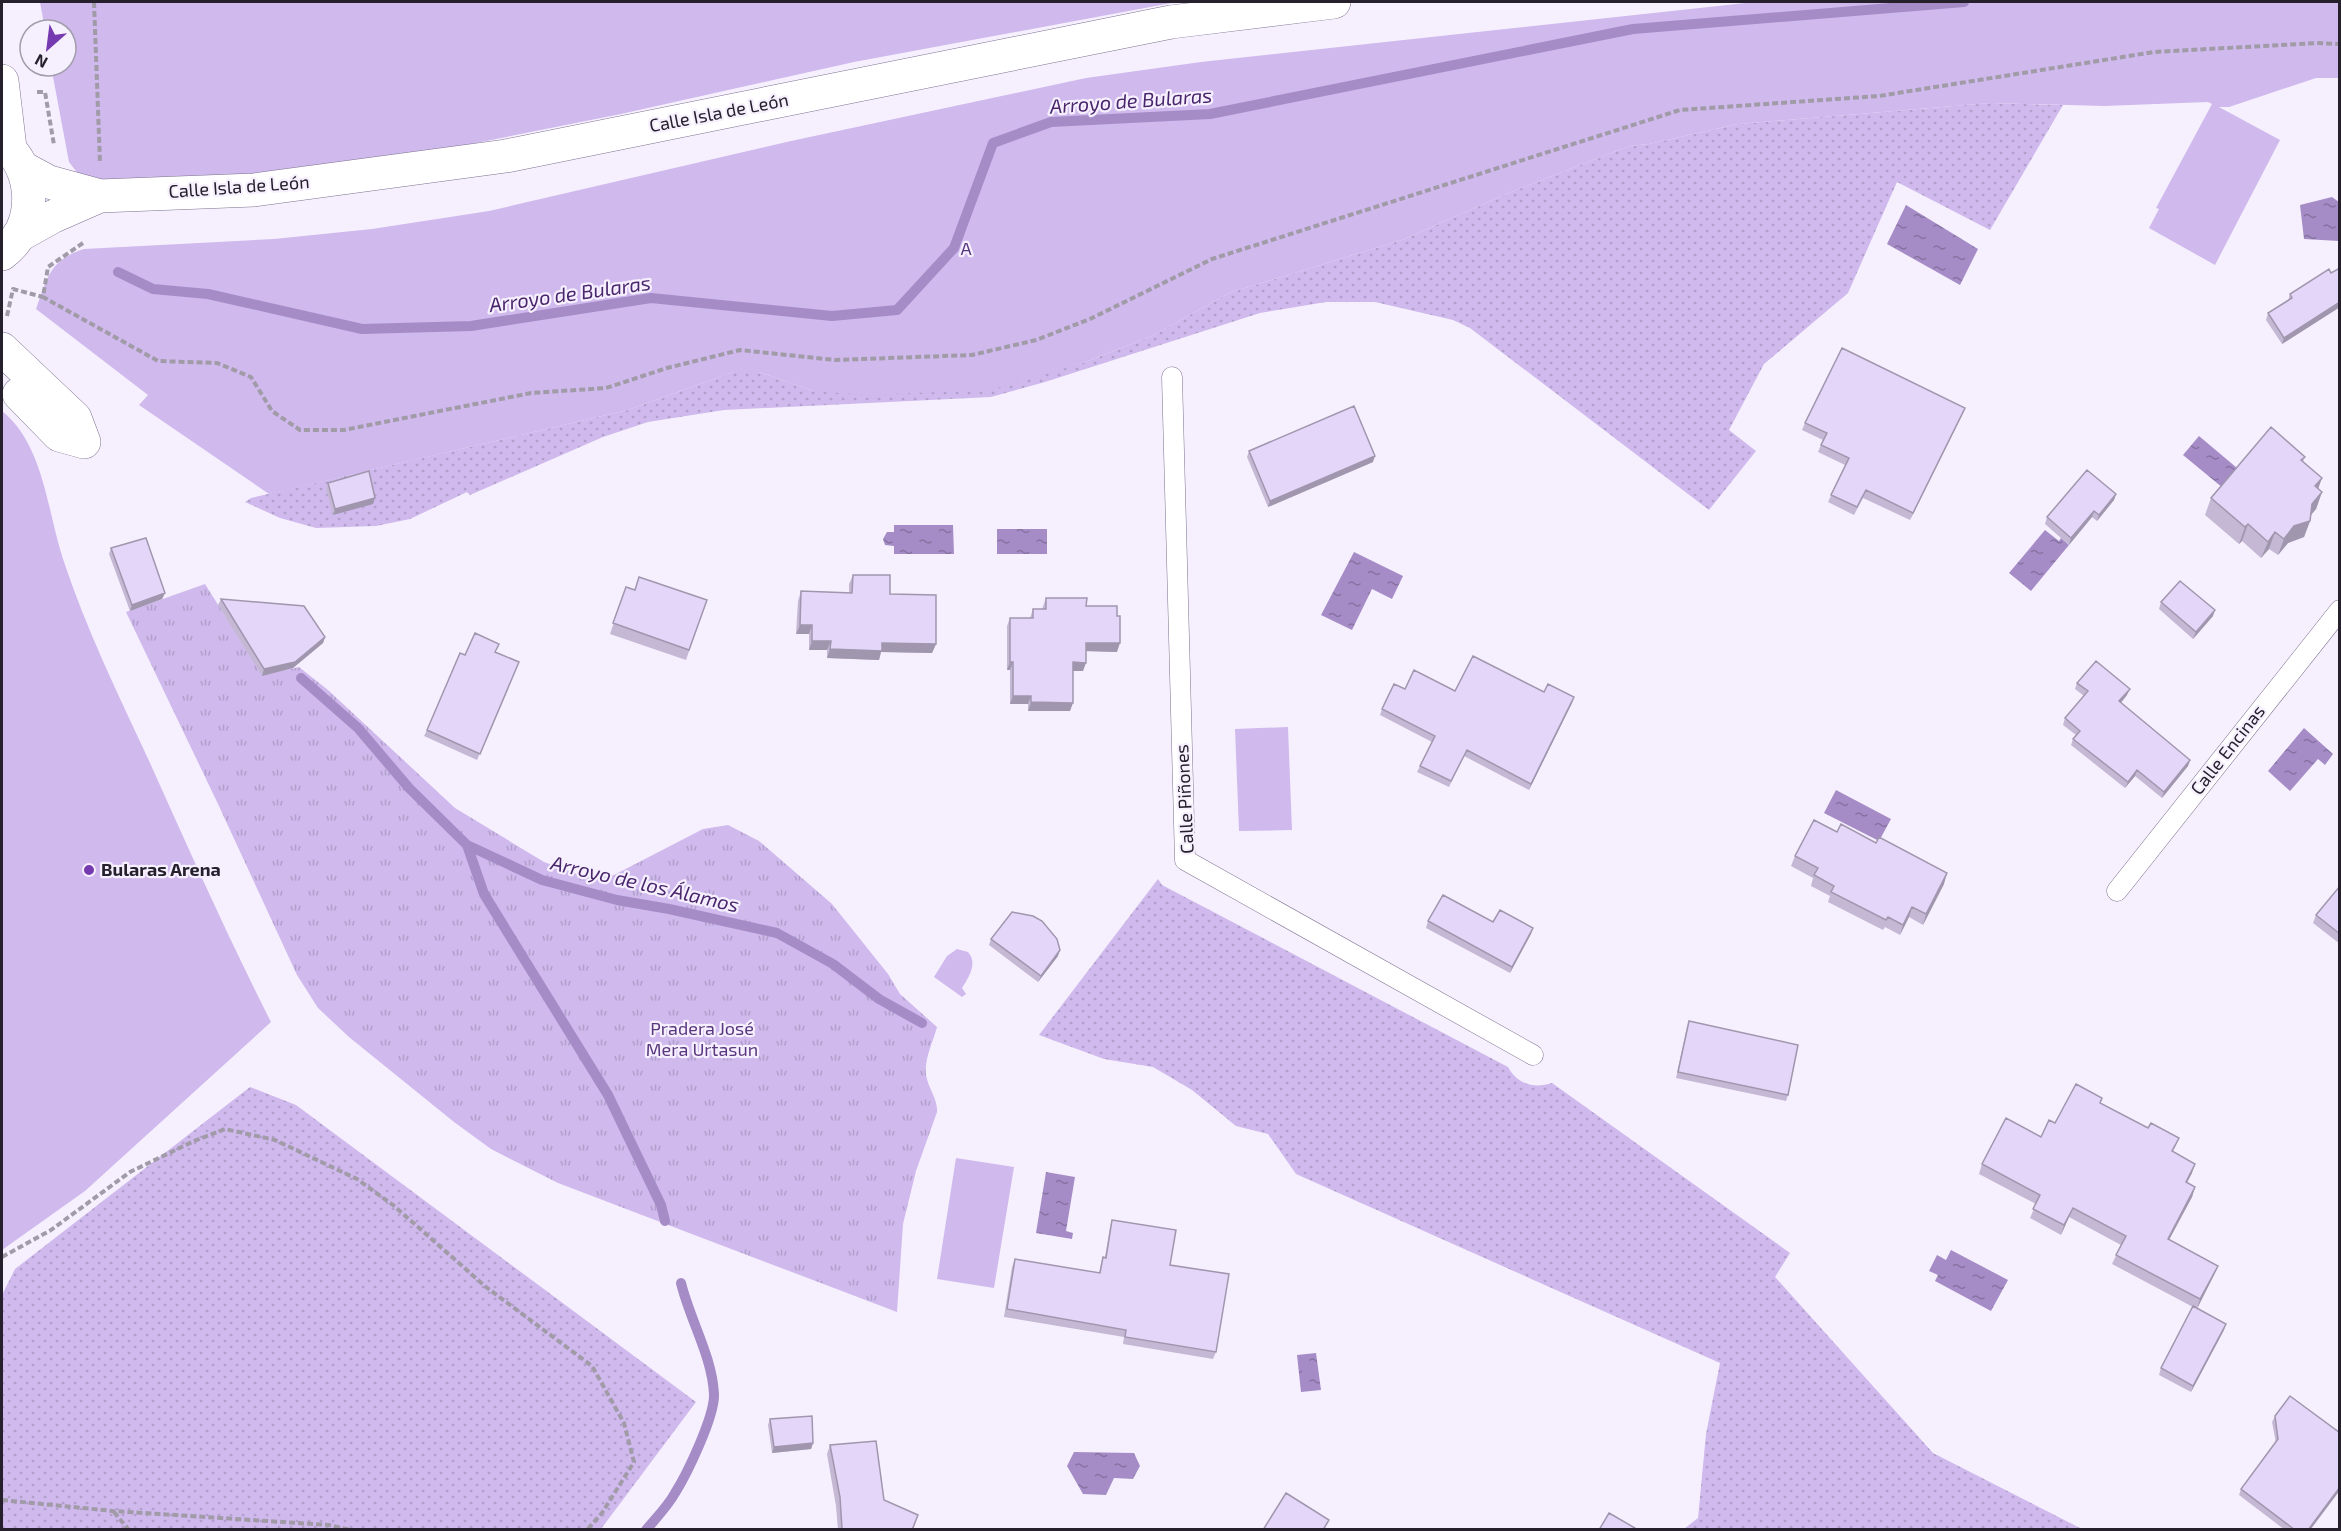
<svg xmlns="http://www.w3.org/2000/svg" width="2341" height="1531" font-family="'Exo 2',sans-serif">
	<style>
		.grass { fill: url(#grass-dots) }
		.park { fill: url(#park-tufts) }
		.garden { fill: #cfb9ed }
		.water { fill: url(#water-ripples) }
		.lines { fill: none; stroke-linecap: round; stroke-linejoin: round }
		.stream { stroke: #a58cc6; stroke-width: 10 }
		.service-casing { stroke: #7e7190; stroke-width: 21 }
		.minor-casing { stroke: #7e7190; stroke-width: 34 }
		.tertiary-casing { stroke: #7e7190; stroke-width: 34 }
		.path { stroke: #a19ba8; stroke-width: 4; stroke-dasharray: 6 3; stroke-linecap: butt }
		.service { stroke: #fff; stroke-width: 20 }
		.minor { stroke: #fff; stroke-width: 33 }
		.tertiary { stroke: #fff; stroke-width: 33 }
		.wall { fill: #c4b8d5 }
		.shaded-wall { fill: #a096ae }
		.building { fill: #e4d6f8; stroke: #a096ae; stroke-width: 1.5 }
		.poi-dot { fill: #763ab0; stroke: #f6f0fe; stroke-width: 2 }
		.labels { text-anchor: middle; stroke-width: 4.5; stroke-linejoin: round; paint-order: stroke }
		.street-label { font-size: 18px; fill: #25202c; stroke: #f6f0fe }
		.park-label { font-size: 18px; fill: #59377e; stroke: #f6f0fe }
		.poi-label { font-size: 18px; font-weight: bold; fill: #25202c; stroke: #f6f0fe; text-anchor: start }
		.water-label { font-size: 20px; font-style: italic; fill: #49266c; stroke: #f6f0fe }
	</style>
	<defs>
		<pattern id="grass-dots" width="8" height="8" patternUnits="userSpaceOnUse" patternTransform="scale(1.5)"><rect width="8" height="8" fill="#cfb9ed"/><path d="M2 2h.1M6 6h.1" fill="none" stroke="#b29fcb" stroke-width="1.8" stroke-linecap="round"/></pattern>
		<pattern id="park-tufts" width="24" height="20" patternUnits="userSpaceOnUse" patternTransform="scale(1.5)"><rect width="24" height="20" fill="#cfb9ed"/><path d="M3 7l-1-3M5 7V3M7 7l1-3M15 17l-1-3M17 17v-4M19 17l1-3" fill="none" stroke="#b29fcb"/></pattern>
		<pattern id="water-ripples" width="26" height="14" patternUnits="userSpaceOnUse" patternTransform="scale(1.5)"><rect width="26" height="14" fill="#a58cc6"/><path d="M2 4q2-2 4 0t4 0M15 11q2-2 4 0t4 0" fill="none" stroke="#8672a1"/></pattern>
	</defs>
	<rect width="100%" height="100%" fill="#f6f0fe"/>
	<path class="grass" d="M 1990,103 L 2063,105 L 1990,230 L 1897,182 L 1848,293 L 1764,364 L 1729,430 L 1756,451 L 1709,510 L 1470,328 L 1453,320 L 1375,302 L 1326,302 L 1260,313 L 1045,382 L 991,397 L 724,410 L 648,422 L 603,437 L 470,495 L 467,492 L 410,519 L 376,526 L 316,528 L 280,518 L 245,502 L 251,498 L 628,410 L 733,372 L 759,372 L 813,391 L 1080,364 L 1152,336 L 1229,293 L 1402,240 L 1511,192 L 1629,146 L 1649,144 L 1738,124 Z
		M 1158,879 L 1162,885 L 1508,1067 C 1517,1084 1534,1089 1552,1083 L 1790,1253 L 1775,1277 L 1933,1453 L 2082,1529 L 1684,1529 L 1698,1518 L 1706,1434 L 1720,1363 L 1296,1174 L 1268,1134 L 1236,1126 L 1192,1090 L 1153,1067 L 1104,1059 L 1039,1035 Z
		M 250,1087 L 296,1105 L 696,1402 L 601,1529 L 2,1529 L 2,1295 L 15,1269 Z"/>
	<path class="park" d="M 205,584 L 262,675 L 299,667 L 328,690 L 455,808 L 544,862 L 580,875 L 599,877 L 614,875 L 703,829 L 728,825 L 759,841 L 832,904 L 888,974 L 900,994 L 937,1027 C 933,1042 924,1059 926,1075 C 928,1088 938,1099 937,1112 L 916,1171 L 903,1224 L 897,1312 L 558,1183 L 491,1149 L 454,1122 L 349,1037 L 318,1008 L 297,975 L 218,804 L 126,612 Z"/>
	<path class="garden" d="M 40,2 L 1177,2 L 854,62 L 621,114 L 426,153 L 332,167 L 171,180 L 99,182 L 79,175 L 69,162 L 51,66 L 66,66 L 66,30 L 45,30 Z
		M 1755,2 L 2339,2 L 2339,78 L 2316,78 L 2229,107 L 2219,107 L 2280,140 L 2215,265 L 2149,228 L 2159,209 L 2156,208 L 2212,104 L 2208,102 L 2104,106 L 1990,103 L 1738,124 L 1649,144 L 1629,146 L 1511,192 L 1402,240 L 1229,293 L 1152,336 L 1080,364 L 990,390 L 866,395 L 813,391 L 759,372 L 733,372 L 628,410 L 269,494 L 139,405 L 148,395 L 36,309 C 47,279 49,260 84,249 L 274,239 L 372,229 L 489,211 L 791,141 L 1086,78 L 1201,62 Z
		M 2,411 C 44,445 47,510 63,559 C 86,629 119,696 150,763 C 189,850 228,937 271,1022 L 85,1191 L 2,1250 Z
		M 1288,727 L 1292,830 L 1239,831 L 1235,729 Z
		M 957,949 L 968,952 C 978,963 969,977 962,988 L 966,994 L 962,997 L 934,977 L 947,956 Z
		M 956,1158 L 1014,1167 L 994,1288 L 937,1279 Z"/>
	<path class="water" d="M 2332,197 L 2339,202 L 2339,241 L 2304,239 L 2300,205 Z
		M 1906,205 L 1978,249 L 1960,285 L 1887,244 Z
		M 2199,436 L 2256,484 L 2240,502 L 2183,455 Z
		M 894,525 L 953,525 L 954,554 L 894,554 L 894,546 L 885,545 L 883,539 L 887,532 L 894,532 Z
		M 997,529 L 1047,529 L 1047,554 L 997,554 Z
		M 2045,530 L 2059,541 L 2061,538 L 2069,545 L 2031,591 L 2009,573 Z
		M 1354,552 L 1403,576 L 1392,599 L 1372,589 L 1352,630 L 1321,615 Z
		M 2304,728 L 2333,754 L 2325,765 L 2318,759 L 2290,791 L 2268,771 Z
		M 1836,790 L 1891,819 L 1879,841 L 1824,813 Z
		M 1046,1172 L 1075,1177 L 1066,1231 L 1073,1233 L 1072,1239 L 1036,1233 Z
		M 1951,1250 L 2008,1280 L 1991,1311 L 1935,1281 L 1938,1275 L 1929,1271 L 1937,1255 L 1946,1260 Z
		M 1316,1353 L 1321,1390 L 1301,1392 L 1297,1355 Z
		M 1074,1452 L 1134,1453 L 1140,1466 L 1133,1479 L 1114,1478 L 1106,1495 L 1083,1494 L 1067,1466 Z"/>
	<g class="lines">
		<path class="stream" d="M 118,272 L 153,289 L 208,294 L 362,329 L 471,326 L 651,298 L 832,316 L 897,310 L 954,248 L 993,143 L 1051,122 L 1210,114 L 1633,29 L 1964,2
			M 301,678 L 358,728 L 409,788 L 467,845 L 542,880 L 617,900 L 669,909 L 777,933 L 833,964 L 879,999 L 922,1023
			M 467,845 L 484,894 L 608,1095 L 661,1205 L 665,1221
			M 646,1530 C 656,1518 668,1506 675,1493 C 687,1474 715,1416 714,1394 C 712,1356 690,1320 681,1283"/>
		<g class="service-casing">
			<path id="service" d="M 1172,377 L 1185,860 L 1533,1055
				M 2117,891 L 2340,610"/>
		</g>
		<g class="minor-casing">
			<path id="minor" d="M 23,168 L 49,182 L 100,196 L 254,190 L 506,156 L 1171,22 L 1334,2
				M 18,236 L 52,217 L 100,196
				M 2,349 L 75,418 L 84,442
				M 19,394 L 59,435 L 84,442"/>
		</g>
		<g class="tertiary-casing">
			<path id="tertiary" d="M 2,81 L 10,148
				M 2,142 C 36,168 39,227 2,254"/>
		</g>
		<path class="path" d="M 94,2 L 100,163
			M 37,92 L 45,92 L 54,145
			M 83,243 L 48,267 L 43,297 L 158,361 L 217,363 L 251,377 L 272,411 L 300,430 L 344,430 L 531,393 L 606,388 L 667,368 L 740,350 L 835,360 L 972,355 L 1036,340 L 1090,319 L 1212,259 L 1680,110 L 1879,96 L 2154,52 L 2317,43 L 2340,44
			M 7,316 L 13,289 L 43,297
			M 2,1257 L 51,1230 L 130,1172 L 194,1141 L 225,1129 L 275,1140 L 357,1179 L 393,1205 L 486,1287 L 592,1366 L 624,1423 L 634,1462 L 602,1513 L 587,1530
			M 2,1500 L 113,1511 L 329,1525 L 351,1530
			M 114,1512 L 129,1530"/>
		<use href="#service" class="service"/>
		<use href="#minor" class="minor"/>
		<use href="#tertiary" class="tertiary"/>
	</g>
	<path class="wall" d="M 2340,268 L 2340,307 L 2282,344 L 2266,320 L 2268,313 L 2288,301 L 2290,294 L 2331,273 Z
		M 1965,408 L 1962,415 L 1910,520 L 1863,498 L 1854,515 L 1828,502 L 1845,465 L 1818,452 L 1823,440 L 1802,430 L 1805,423 Z
		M 1249,451 L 1373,462 L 1268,507 L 1247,457 Z
		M 2305,457 L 2303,462 L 2318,489 L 2322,492 L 2316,509 L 2310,516 L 2310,521 L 2304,537 L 2288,543 L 2278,555 L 2269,549 L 2261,558 L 2242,541 L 2239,544 L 2205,515 L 2211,498 Z
		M 328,483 L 373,504 L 333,515 L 326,489 Z
		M 2116,494 L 2114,500 L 2097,521 L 2092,517 L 2069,545 L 2045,524 L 2047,517 Z
		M 111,548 L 165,593 L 162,599 L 130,611 L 109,554 Z
		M 853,575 L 890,594 L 936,644 L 932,653 L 881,652 L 879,660 L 827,658 L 827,650 L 809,650 L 809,634 L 796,634 L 798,601 L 801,591 L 849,593 L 849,584 Z
		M 639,577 L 707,600 L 686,660 L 610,634 L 626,587 L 635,590 Z
		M 1046,598 L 1086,606 L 1117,652 L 1086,651 L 1083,671 L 1073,671 L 1070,711 L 1028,711 L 1028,704 L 1010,704 L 1010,670 L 1007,670 L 1007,626 L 1010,618 L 1030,618 L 1033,609 L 1042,609 Z
		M 221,599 L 325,637 L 323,643 L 293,668 L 262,676 L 218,605 Z
		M 2161,602 L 2213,616 L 2193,639 L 2159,609 Z
		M 496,653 L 519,662 L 477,760 L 424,736 L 427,730 L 465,655 Z
		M 2077,683 L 2127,695 L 2121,703 L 2190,760 L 2188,766 L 2162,798 L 2135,776 L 2125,788 L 2071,745 L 2073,739 L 2076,735 L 2063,725 L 2065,718 L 2084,696 L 2075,689 Z
		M 1405,689 L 1544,692 L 1572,703 L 1529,790 L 1464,756 L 1449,787 L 1417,772 L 1432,742 L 1380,715 L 1382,709 Z
		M 1837,832 L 1944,884 L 1923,925 L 1909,917 L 1900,935 L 1885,927 L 1883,930 L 1828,902 L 1830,896 L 1811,886 L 1813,878 L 1791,866 L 1795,856 Z
		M 2340,886 L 2340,944 L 2313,923 L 2316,915 Z
		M 1428,921 L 1493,922 L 1531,934 L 1510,973 L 1426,928 Z
		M 991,939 L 1058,956 L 1038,982 L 989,945 Z
		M 1689,1021 L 1788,1095 L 1786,1101 L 1676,1078 L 1687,1027 Z
		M 2102,1098 L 2100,1103 L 2148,1128 L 2179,1138 L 2173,1152 L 2192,1173 L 2187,1183 L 2195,1187 L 2192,1197 L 2169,1240 L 2218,1266 L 2214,1275 L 2197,1308 L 2224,1330 L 2191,1392 L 2159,1375 L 2161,1368 L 2193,1307 L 2112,1264 L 2121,1245 L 2069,1217 L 2061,1235 L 2030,1218 L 2036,1204 L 1979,1174 L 1982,1164 L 2041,1137 L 2055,1123 Z
		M 1112,1220 L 1170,1265 L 1216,1352 L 1213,1359 L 1123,1344 L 1124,1337 L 1004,1317 L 1012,1267 L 1015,1259 L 1099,1273 L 1101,1264 L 1103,1257 L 1105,1257 L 1110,1227 Z
		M 2275,1416 L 2340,1433 L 2340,1490 L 2310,1530 L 2285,1530 L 2239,1495 L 2241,1489 L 2276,1443 L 2272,1422 Z
		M 770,1419 L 813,1443 L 811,1449 L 772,1453 L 768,1425 Z
		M 830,1445 L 884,1500 L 918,1515 L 913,1530 L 838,1530 L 836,1506 L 827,1454 Z"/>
	<path class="shaded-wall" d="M 2340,302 L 2340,307 L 2282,344 L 2284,338 Z
		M 1965,408 L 1962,415 L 1910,520 L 1913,513 Z
		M 1375,456 L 1373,462 L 1268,507 L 1270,501 Z
		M 2322,478 L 2316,495 L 2315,486 Z
		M 2322,492 L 2316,509 L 2306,521 L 2312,504 Z
		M 2116,494 L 2114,500 L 2097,521 L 2099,515 Z
		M 375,498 L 373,504 L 333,515 L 335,509 Z
		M 2094,511 L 2092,517 L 2069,545 L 2071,538 Z
		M 2310,521 L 2304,537 L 2288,543 L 2278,555 L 2284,539 L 2294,526 Z
		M 2248,524 L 2242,541 L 2239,544 L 2245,527 Z
		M 2275,532 L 2269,549 L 2261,558 L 2268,542 Z
		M 165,593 L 162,599 L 130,611 L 132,605 Z
		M 2215,610 L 2213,616 L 2193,639 L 2196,632 Z
		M 800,625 L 812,625 L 809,634 L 796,634 Z
		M 325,637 L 323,643 L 293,668 L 262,676 L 264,669 Z
		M 812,641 L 831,641 L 827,650 L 809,650 Z
		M 882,643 L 936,644 L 932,653 L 881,652 L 879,660 L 827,658 L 830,649 Z
		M 1086,643 L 1120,643 L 1117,652 L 1083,651 Z
		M 1010,662 L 1013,662 L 1010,670 L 1007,670 Z
		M 1073,662 L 1086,663 L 1083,671 L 1070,671 Z
		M 2130,689 L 2127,695 L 2117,707 L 2119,701 Z
		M 1013,696 L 1031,696 L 1028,704 L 1010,704 Z
		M 1574,697 L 1572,703 L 1529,790 L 1531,784 Z
		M 1031,702 L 1073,703 L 1070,711 L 1028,711 Z
		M 2190,760 L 2188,766 L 2162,798 L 2164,792 Z
		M 2137,770 L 2135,776 L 2125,788 L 2128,782 Z
		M 1947,873 L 1944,884 L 1923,925 L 1926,914 Z
		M 1912,907 L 1909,917 L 1900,935 L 1903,925 Z
		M 1533,928 L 1531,934 L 1510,973 L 1512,967 Z
		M 1060,950 L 1058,956 L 1038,982 L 1041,976 Z
		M 2195,1164 L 2192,1173 L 2182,1191 L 2186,1182 Z
		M 2195,1187 L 2192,1197 L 2164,1249 L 2168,1239 Z
		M 2073,1208 L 2061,1235 L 2064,1225 Z
		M 2218,1266 L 2214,1275 L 2197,1309 L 2200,1299 Z
		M 2226,1324 L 2224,1330 L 2191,1392 L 2193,1386 Z
		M 813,1443 L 811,1449 L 772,1453 L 774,1447 Z
		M 2340,1487 L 2340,1490 L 2310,1530 L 2308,1530 Z"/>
	<path class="building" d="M 2340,268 L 2340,302 L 2284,338 L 2268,313 L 2292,298 L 2290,294 L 2329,269 L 2331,273 Z
		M 1842,348 L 1965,408 L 1913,513 L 1866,490 L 1857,507 L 1831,495 L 1849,458 L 1821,445 L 1827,433 L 1805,423 Z
		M 1354,406 L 1375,456 L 1270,501 L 1249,451 Z
		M 2271,427 L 2305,457 L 2301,460 L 2322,478 L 2315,486 L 2322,492 L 2312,504 L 2310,521 L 2294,526 L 2284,539 L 2275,532 L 2268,542 L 2248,524 L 2245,527 L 2211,498 Z
		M 2087,470 L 2116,494 L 2099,515 L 2094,511 L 2071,538 L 2047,517 Z
		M 369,471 L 375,498 L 335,509 L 328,483 Z
		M 146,538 L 165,593 L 132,605 L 111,548 Z
		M 853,575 L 890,575 L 890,594 L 936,595 L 936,644 L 882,643 L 882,651 L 830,649 L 831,641 L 812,641 L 812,625 L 800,625 L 801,591 L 852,593 Z
		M 639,577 L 707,600 L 689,650 L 613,623 L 626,587 L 635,590 Z
		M 2180,581 L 2215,610 L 2196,632 L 2161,602 Z
		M 1046,598 L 1087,598 L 1086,606 L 1117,606 L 1117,616 L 1120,616 L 1120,643 L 1086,643 L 1086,663 L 1073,662 L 1073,703 L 1031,702 L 1031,696 L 1013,696 L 1013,662 L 1010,662 L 1010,618 L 1033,618 L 1033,609 L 1046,609 Z
		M 221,599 L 304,606 L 325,637 L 295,662 L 264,669 Z
		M 475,633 L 499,644 L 495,652 L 519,662 L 480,754 L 427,730 L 460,653 L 465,655 Z
		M 1473,656 L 1544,692 L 1548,684 L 1574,697 L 1531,784 L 1467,750 L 1451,781 L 1420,766 L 1435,736 L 1382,709 L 1394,684 L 1405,689 L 1414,670 L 1455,691 Z
		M 2096,661 L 2130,689 L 2119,701 L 2190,760 L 2164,792 L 2137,770 L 2128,782 L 2073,739 L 2080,731 L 2065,718 L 2088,691 L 2077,683 Z
		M 1814,820 L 1837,832 L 1841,824 L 1876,843 L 1879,837 L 1947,873 L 1926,914 L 1912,907 L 1903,925 L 1888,917 L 1886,920 L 1831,892 L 1834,886 L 1814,875 L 1818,868 L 1795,856 Z
		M 2340,886 L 2340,934 L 2316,915 Z
		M 1443,895 L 1493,922 L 1500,910 L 1533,928 L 1512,967 L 1428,921 Z
		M 1012,912 L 1033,916 L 1042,921 L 1057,939 L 1060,950 L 1041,976 L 991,939 Z
		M 1689,1021 L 1798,1045 L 1788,1095 L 1678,1072 Z
		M 2076,1084 L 2102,1098 L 2100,1103 L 2148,1128 L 2151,1123 L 2179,1138 L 2172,1151 L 2195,1164 L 2186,1182 L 2195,1187 L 2168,1239 L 2218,1266 L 2200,1299 L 2116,1255 L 2126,1236 L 2073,1208 L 2064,1225 L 2033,1209 L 2040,1195 L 1982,1164 L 2006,1118 L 2041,1137 L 2049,1120 L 2055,1123 Z
		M 1112,1220 L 1176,1230 L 1170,1265 L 1229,1274 L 1216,1352 L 1125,1337 L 1126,1330 L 1007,1309 L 1015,1259 L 1100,1273 L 1103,1257 L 1106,1258 Z
		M 2193,1306 L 2226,1324 L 2193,1386 L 2161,1368 Z
		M 2290,1396 L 2340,1433 L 2340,1487 L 2308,1530 L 2295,1530 L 2241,1489 L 2278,1439 L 2275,1416 Z
		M 812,1416 L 813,1443 L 774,1447 L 770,1419 Z
		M 876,1441 L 884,1500 L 918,1515 L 912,1530 L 842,1529 L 840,1497 L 830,1445 Z
		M 1286,1493 L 1329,1520 L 1323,1530 L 1263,1530 Z
		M 1609,1513 L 1635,1528 L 1634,1530 L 1599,1530 Z"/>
	<circle class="poi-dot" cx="89" cy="870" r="6"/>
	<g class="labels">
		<g class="street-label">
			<text transform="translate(719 113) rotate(-11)" y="6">Calle Isla de León</text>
			<text transform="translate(239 187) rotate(-4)" y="6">Calle Isla de León</text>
			<text transform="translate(2228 750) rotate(-52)" y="6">Calle Encinas</text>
			<text transform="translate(1185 799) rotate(-93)" y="6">Calle Piñones</text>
		</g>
		<g class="park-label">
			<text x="966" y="255">A</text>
			<text x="702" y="1035">Pradera José<tspan x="702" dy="21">Mera Urtasun</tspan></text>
		</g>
		<g class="poi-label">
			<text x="101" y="876">Bularas Arena</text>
		</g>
		<g class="water-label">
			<text transform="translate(1131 101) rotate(-4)" y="7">Arroyo de Bularas</text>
			<text transform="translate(570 294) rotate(-8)" y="7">Arroyo de Bularas</text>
			<text transform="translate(645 884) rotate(13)" y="7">Arroyo de los Álamos</text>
		</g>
	</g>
	<rect width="2341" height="1531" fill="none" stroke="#25202c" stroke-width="6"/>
	<g transform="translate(48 48) rotate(208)"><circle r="28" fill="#f6f0fe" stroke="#a29daa" stroke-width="1.5"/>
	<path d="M0-4.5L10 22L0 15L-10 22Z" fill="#763ab0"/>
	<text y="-9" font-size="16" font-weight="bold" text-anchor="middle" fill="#25202c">N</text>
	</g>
</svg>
